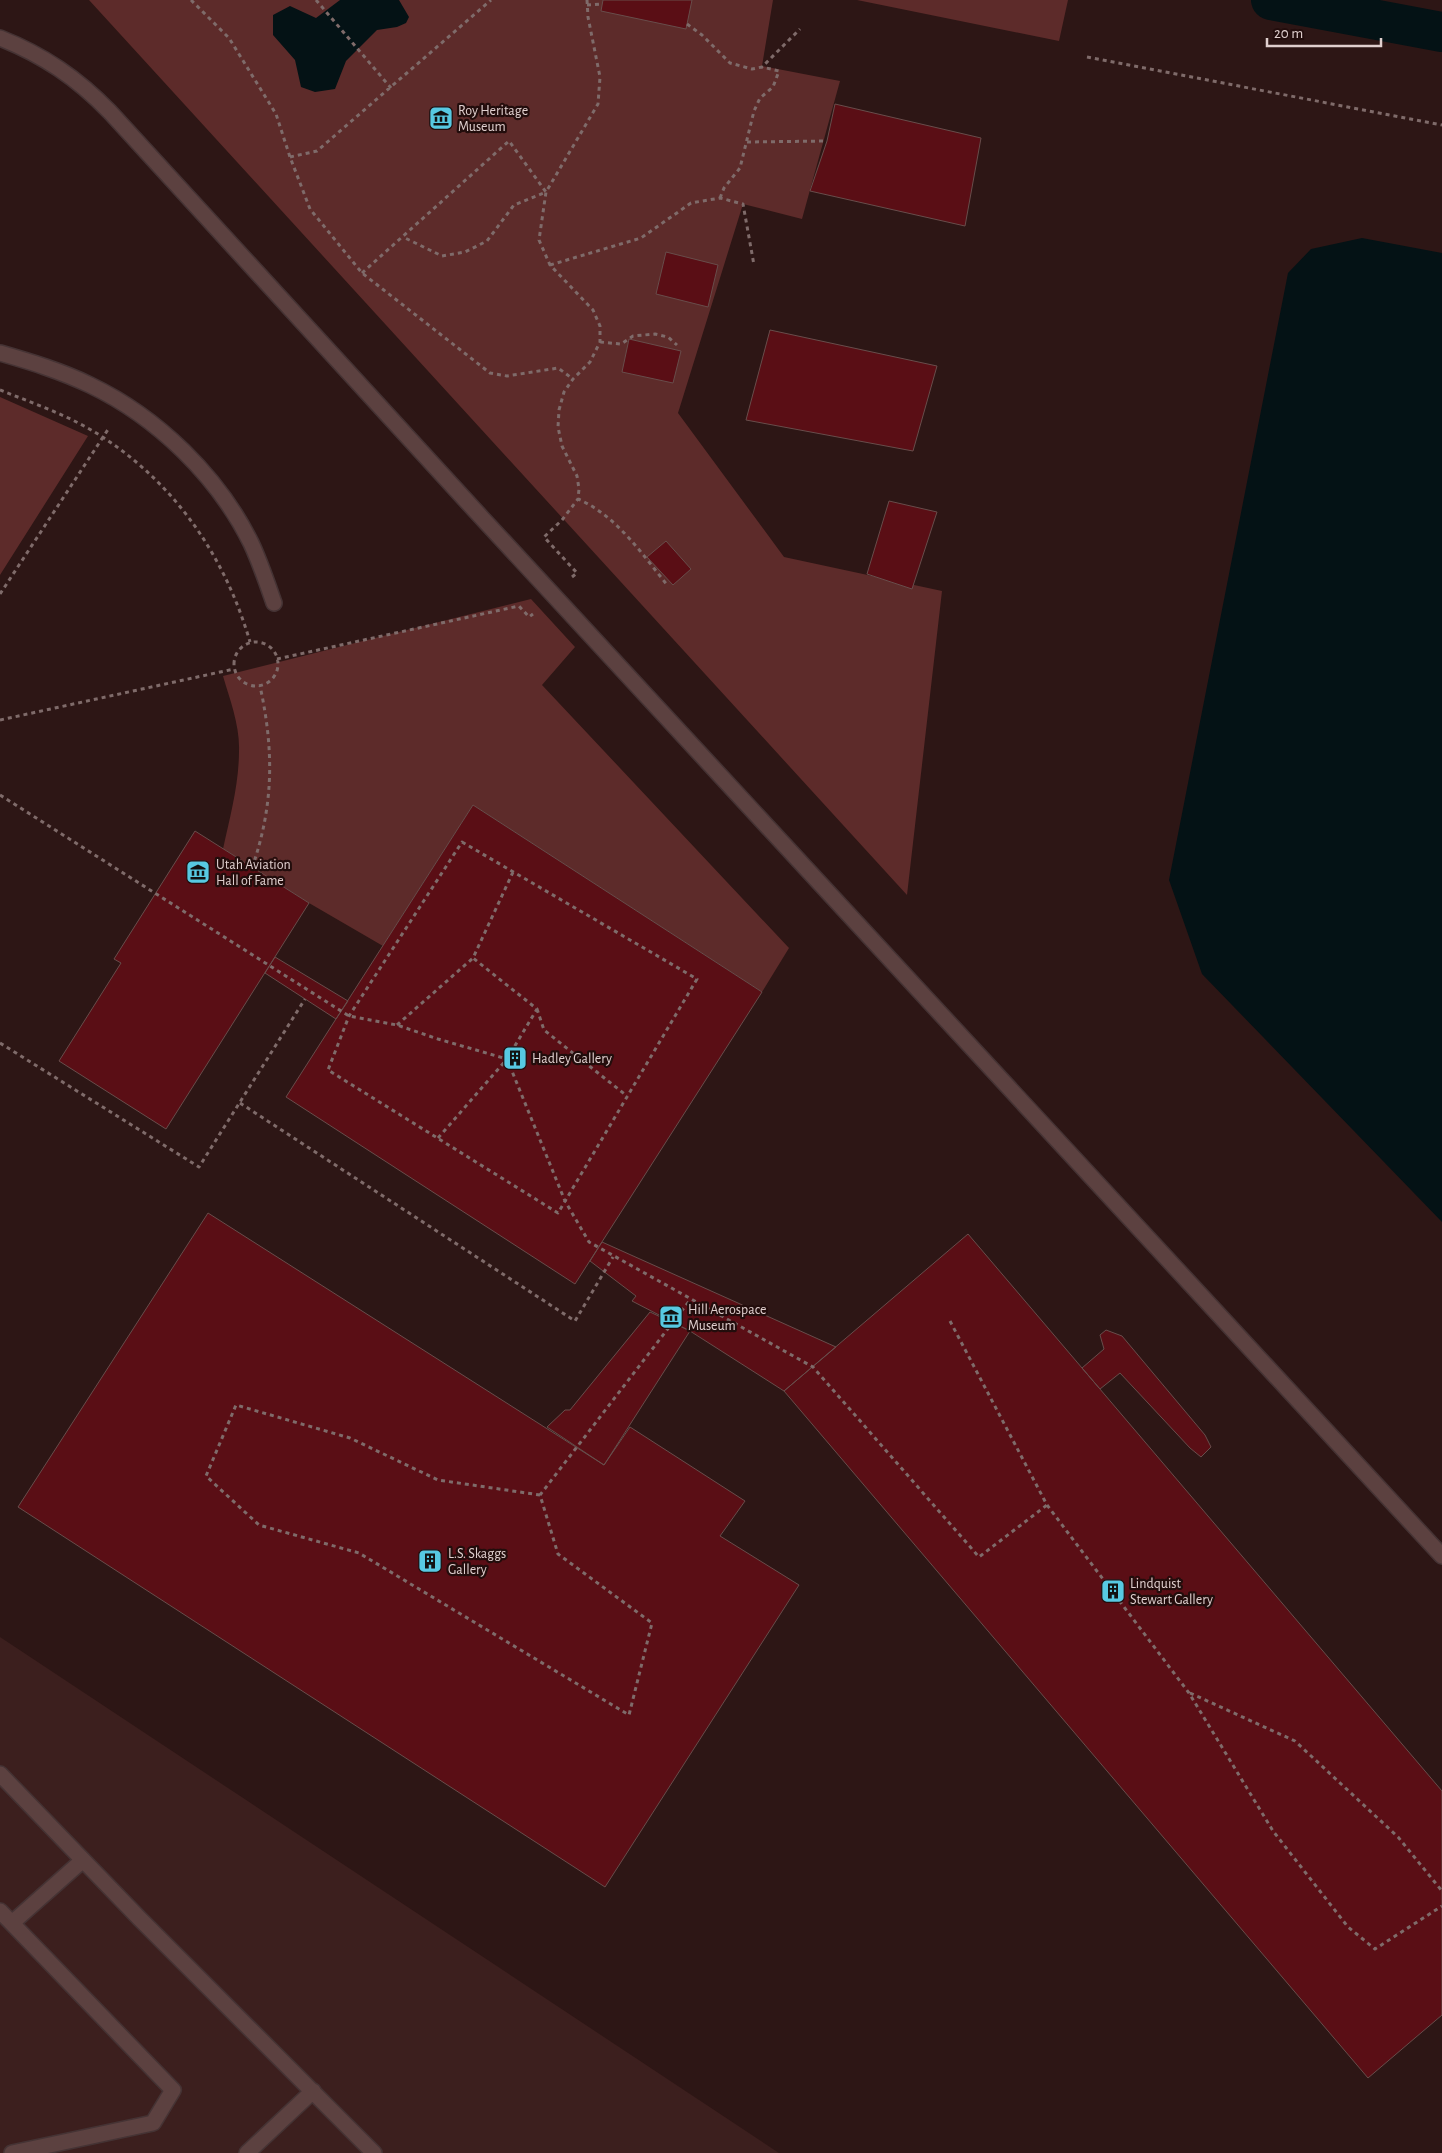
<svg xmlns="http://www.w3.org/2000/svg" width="1442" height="2153" font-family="'Alegreya Sans',sans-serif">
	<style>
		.built { fill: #3c1f1e }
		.green { fill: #5d2b2a }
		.water { fill: #041215 }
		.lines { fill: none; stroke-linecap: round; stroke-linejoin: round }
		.canal { stroke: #041215; stroke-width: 40 }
		.building { fill: #5a0e15; stroke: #684d4b }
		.minor-casing { stroke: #453334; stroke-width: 18 }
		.path { stroke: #7f6b6a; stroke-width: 3; stroke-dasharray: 4 4; stroke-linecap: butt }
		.minor { stroke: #5c4140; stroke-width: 15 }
		.labels { text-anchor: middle; stroke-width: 4.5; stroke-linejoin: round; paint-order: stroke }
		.poi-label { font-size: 14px; fill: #e0cfce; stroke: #220d0c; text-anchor: start }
	</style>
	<rect width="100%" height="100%" fill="#2d1615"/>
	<path class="built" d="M 0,1637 L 779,2153 L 0,2153 Z"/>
	<path class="green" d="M 89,0 L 773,0 L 762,66 L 840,81 L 802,219 L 743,204 L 678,413 L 784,557 L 942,591 L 907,895 Z
		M 857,0 L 1068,0 L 1059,41 Z
		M 0,397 L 88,436 L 0,575 Z
		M 531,599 L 575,647 L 542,685 L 789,948 L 762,992 L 473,805 L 383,946 L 309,903 L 223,849 C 230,817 239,784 239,751 C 240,726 230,700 223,676 Z"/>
	<path class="water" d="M 340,0 L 399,0 L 409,17 L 406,23 L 397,27 L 377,30 L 346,61 L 335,89 L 315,92 L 301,87 L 295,60 L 273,35 L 273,15 L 290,6 L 316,18 Z
		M 1362,238 L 1442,253 L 1442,1222 L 1202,974 L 1169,880 L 1288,273 L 1311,249 Z"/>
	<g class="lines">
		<path class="canal" d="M 1271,0 L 1442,32"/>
	</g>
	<path class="building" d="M 603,0 L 692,0 L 686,29 L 601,11 Z
		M 835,104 L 981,138 L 965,226 L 810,191 L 827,141 Z
		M 666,252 L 718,265 L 708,307 L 656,294 Z
		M 770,330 L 937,366 L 913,451 L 746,420 Z
		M 629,339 L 681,351 L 673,383 L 622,372 Z
		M 889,501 L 937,512 L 912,589 L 867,574 Z
		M 666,541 L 691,569 L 673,585 L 647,557 Z
		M 473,805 L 762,992 L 575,1284 L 286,1097 Z
		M 195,831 L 309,903 L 166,1129 L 59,1061 L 121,963 L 114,959 Z
		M 275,957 L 348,1001 L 336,1019 L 265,973 Z
		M 208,1213 L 604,1465 L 630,1427 L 745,1501 L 720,1536 L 799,1585 L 605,1887 L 18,1507 Z
		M 968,1234 L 1442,1791 L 1442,2015 L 1368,2078 L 784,1391 Z
		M 602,1242 L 836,1347 L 784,1391 L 690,1331 L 632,1301 L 636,1296 L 590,1261 Z
		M 650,1312 L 690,1331 L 604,1465 L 547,1427 L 565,1410 L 570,1410 Z
		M 1106,1330 L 1122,1336 L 1205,1435 L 1211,1447 L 1201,1457 L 1190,1448 L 1120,1373 L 1100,1389 L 1082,1368 L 1104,1349 L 1100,1335 Z"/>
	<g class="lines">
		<g class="minor-casing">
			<path id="minor" d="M 0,38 C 43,55 77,78 110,112 L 482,518 L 1442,1556
				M 0,353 C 31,362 61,371 90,385 C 157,417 218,476 251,543 C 260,562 267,583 274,603
				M 0,1774 L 139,1918 L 374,2153
				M 0,1911 L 173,2090 L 153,2123 L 12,2153
				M 12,1923 L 83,1860
				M 247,2153 L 313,2091"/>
		</g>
		<path class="path" d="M 191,0 L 229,38 L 276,114 L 290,157 L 310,209 L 362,273 L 490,373 L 507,376 L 558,368 L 573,379
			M 316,0 L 391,88
			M 587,0 L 588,17 L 600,77 L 598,104 L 546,192 L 539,240 L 550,265 L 593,310 L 600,326 L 600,342 L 590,362 L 573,379 L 564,392 L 559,410 L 558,427 L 562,446 L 577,476 L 579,489 L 578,499 C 617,516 642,554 668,586
			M 587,5 L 602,4
			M 687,24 L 702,35 L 730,63 L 752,69 L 762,67 L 800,29
			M 1087,57 L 1442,125
			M 747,142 L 827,141
			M 290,157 L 317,151 L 491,0
			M 720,198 L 724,188 L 740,168 L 754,111 L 760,98 L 773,87 L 779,71 L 762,67
			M 550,265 L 641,238 L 691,203 L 720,198 L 743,204 L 754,265
			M 362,273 L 509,141 L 546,192 L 514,205 L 487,241 L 465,252 L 442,256 L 403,237
			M 600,342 L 621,344 L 633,336 L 655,334 L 668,337 L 677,345
			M 0,390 C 35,404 73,417 104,438 C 177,486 226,559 250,642
			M 572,577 L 577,573 L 544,537 L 562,520 L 578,499
			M 0,594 L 109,428
			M234 664a22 22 0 1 1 44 0a22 22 0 1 1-44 0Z
			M 277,659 L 519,606 L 529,617 L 533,614
			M 0,720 L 234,669
			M 0,795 L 349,1016 L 397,1025 L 438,1039 L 507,1059 L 565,1201 L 589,1242 L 813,1367 L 979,1557 L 1047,1505
			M 462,842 L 697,979 L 558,1213 L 328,1070 L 349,1016 Z
			M 252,868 C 274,805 274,750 260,686
			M 537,1009 L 544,1030 L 627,1096
			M 397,1025 L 473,958
			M 0,1043 L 199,1167 L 305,999
			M 240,1103 L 575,1321 L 613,1257
			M 438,1138 L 507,1059 L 537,1009 L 473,958 L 513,872
			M 950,1321 L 1047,1505 L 1189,1693 L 1273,1831 L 1348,1927 L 1375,1949 L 1442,1906
			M 540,1495 L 438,1480 L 350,1438 L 236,1405 L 206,1476 L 259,1525 L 359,1553 L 629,1715 L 652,1623 L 558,1554 L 540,1495 L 690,1300
			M 1190,1693 L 1295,1741 L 1398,1837 L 1442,1891"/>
		<use href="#minor" class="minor"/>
	</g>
	<defs>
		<g id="museum-square" transform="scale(1.25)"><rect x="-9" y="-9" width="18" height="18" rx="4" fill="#57c9e2" stroke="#220d0c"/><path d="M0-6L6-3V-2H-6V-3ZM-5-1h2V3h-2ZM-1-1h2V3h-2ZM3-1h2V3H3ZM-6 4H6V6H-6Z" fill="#111"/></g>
		<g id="building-square" transform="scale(1.25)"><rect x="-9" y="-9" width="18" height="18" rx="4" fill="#57c9e2" stroke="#220d0c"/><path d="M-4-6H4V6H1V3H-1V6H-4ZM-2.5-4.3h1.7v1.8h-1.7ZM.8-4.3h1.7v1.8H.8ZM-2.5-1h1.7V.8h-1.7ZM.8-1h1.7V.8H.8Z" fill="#111"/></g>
	</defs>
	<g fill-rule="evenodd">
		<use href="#museum-square" x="441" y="118"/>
		<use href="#museum-square" x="198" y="872"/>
		<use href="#building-square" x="515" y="1058"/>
		<use href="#museum-square" x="671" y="1317"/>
		<use href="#building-square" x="430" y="1561"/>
		<use href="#building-square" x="1113" y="1591"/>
	</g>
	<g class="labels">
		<g class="poi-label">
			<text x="458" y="115">Roy Heritage<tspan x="458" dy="16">Museum</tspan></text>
			<text x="216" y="869">Utah Aviation<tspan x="216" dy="16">Hall of Fame</tspan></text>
			<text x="532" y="1063">Hadley Gallery</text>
			<text x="688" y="1314">Hill Aerospace<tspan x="688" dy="16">Museum</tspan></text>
			<text x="448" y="1558">L.S. Skaggs<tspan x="448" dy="16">Gallery</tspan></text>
			<text x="1130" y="1588">Lindquist<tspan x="1130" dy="16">Stewart Gallery</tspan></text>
		</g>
	</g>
	<path d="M1267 38v8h114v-8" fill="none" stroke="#e0cfce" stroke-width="2.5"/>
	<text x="1274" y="38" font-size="15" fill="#e0cfce" stroke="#220d0c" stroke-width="4" paint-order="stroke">20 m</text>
</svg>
